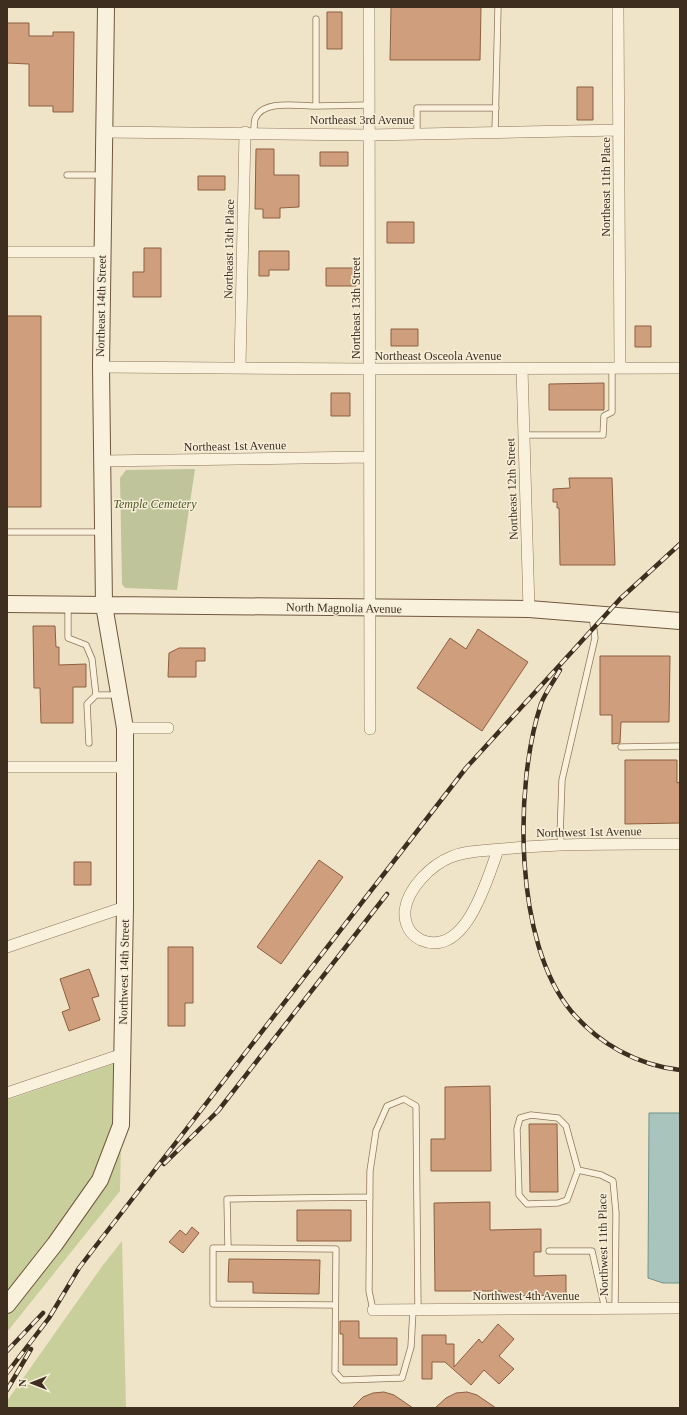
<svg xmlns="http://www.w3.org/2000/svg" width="687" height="1415" font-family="Georgia,serif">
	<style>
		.green { fill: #c9cf9b }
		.cemetery { fill: #bfc49a }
		.water { fill: #a9c4bc; stroke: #6f938a }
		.building { fill: #cf9f7d; stroke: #8d5f41 }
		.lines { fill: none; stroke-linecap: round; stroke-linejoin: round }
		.lane-casing { stroke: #8d765c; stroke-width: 7 }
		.street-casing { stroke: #8d765c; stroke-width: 12 }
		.secondary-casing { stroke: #6f573f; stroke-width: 18 }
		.lane { stroke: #faf1dc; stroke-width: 5.5 }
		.street { stroke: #faf1dc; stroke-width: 11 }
		.secondary { stroke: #faf1dc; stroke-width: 16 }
		.rail-casing { stroke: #3d2e20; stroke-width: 4.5 }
		.rail { stroke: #f7eed8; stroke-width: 3; stroke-dasharray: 9; stroke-linecap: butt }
		.labels { text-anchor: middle; stroke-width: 3; stroke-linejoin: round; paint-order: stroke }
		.street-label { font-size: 12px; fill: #3d2e20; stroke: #f7eed8 }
		.park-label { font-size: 12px; font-style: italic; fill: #4d5a26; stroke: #f7eed8 }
	</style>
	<rect width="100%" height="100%" fill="#f0e4c8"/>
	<path class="green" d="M 116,1063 L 114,1123 L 94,1178 L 49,1241 L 7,1294 L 7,1100 Z
		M 121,1144 L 120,1191 L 7,1332 L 7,1316 L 61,1248 Z
		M 122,1241 L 126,1408 L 7,1408 L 7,1401 L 103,1265 Z"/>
	<path class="cemetery" d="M 195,469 L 177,590 L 125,588 L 122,584 L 120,478 L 126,470 Z"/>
	<path class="water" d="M 649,1113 L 680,1113 L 680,1283 L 663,1283 L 648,1278 Z"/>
	<path class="building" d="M 391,7 L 481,7 L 480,60 L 390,60 Z
		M 327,12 L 342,12 L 342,49 L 327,49 Z
		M 7,23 L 29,23 L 29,36 L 53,36 L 53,32 L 74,32 L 73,112 L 53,112 L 53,106 L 29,106 L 29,64 L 7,63 Z
		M 577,87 L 593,87 L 593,120 L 577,120 Z
		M 256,149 L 274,149 L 274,175 L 299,175 L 299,207 L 280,208 L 280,218 L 263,218 L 263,209 L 255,209 Z
		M 320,152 L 348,152 L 348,166 L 320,166 Z
		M 198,176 L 225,176 L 225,190 L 198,190 Z
		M 387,222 L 414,222 L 414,243 L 387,243 Z
		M 144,248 L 161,248 L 161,297 L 133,297 L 133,272 L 144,272 Z
		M 259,251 L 289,251 L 289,270 L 269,270 L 269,276 L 259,276 Z
		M 326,268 L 356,268 L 356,286 L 326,286 Z
		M 7,316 L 41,316 L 41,507 L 7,507 Z
		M 635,326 L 651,326 L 651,347 L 635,347 Z
		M 391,329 L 418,329 L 418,346 L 391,346 Z
		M 604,383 L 604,410 L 549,410 L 549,384 Z
		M 331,393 L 350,393 L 350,416 L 331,416 Z
		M 569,478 L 612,478 L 615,565 L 560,565 L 559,508 L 557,508 L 557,502 L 553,502 L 553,489 L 570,488 Z
		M 33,626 L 55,626 L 56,647 L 59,647 L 59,665 L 86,664 L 86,687 L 73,687 L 73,723 L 41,723 L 40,688 L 34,688 Z
		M 478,629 L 528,662 L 482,731 L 417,688 L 450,638 L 466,649 Z
		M 179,648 L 205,648 L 205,661 L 196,661 L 196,677 L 168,677 L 169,653 Z
		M 600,656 L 670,656 L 669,722 L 621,722 L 620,743 L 612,744 L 612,715 L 600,715 Z
		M 625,760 L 677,760 L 677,783 L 680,782 L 680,823 L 625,824 Z
		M 319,860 L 343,877 L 281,964 L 257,947 Z
		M 74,862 L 91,862 L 91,885 L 74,885 Z
		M 168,947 L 193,947 L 193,1003 L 185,1003 L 185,1026 L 168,1026 Z
		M 89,969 L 99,996 L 92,998 L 100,1020 L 69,1031 L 62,1012 L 70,1009 L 60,979 Z
		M 490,1086 L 491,1171 L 431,1171 L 431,1139 L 445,1139 L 445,1087 Z
		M 529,1124 L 557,1124 L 558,1192 L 530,1192 Z
		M 490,1202 L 490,1230 L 541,1229 L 541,1252 L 534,1252 L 534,1276 L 566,1275 L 566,1295 L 501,1296 L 501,1291 L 435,1291 L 434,1203 Z
		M 297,1210 L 351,1210 L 351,1241 L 297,1241 Z
		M 192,1227 L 199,1233 L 183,1253 L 169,1242 L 180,1230 L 186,1235 Z
		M 229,1259 L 320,1260 L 319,1294 L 253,1293 L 253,1282 L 228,1282 Z
		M 340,1321 L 359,1321 L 359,1338 L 397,1338 L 397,1365 L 343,1365 L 343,1334 L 340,1334 Z
		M 498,1324 L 514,1339 L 499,1356 L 514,1369 L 499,1384 L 484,1370 L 471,1385 L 445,1362 L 432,1362 L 432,1379 L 422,1379 L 422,1335 L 446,1335 L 446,1344 L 454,1344 L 454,1367 L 479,1339 L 482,1343 Z
		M 384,1392 L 394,1395 L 413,1408 L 352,1408 L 363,1397 L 373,1393 Z
		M 467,1392 L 477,1395 L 496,1408 L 435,1408 L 446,1398 L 456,1393 Z"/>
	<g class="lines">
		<g class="lane-casing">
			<path id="lane" d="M 316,19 L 316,106 L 369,105
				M 254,132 C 254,128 254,123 255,119 C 262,99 299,106 316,106
				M 495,132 L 498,7
				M 417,134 L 417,108 L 496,108
				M 67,175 L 102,175
				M 524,435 L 603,435 L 604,416 L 612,412 L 612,368
				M 7,532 L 103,532
				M 68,605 L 68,638 L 86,645 L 92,659 L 96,695 L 118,695
				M 89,743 L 87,704 L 96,695
				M 621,747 L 680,746
				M 562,846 L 560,836 L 562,780 L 595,638 L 592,615
				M 578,1170 L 567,1200 L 558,1203 L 527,1204 L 519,1195 L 517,1129 L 520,1118 L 531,1115 L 558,1118 L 566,1126 L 578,1170 L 601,1175 L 613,1181 L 616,1213 L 615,1309
				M 228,1248 L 227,1199 L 370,1197
				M 549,1251 L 592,1251 L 605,1309
				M 334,1305 L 213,1304 L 213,1248 L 336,1249 L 335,1372 L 342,1380 L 402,1378 L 411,1347 L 413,1310
				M 373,1310 L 369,1291 L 370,1171 L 376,1131 L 387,1106 L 404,1099 L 416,1106 L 418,1310"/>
		</g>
		<g class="street-casing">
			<path id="street" d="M 369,7 L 370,729
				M 618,7 L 620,368
				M 105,132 L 369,135 L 619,130
				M 7,252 L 102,252
				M 101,367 L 370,369 L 680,368
				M 240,367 L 245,132
				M 522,368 L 529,609
				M 102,461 L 369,457
				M 125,728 L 168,728
				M 7,767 L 125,767
				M 498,850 C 487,879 466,959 421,940 C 409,934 404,923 405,910 C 408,888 431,865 451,857 C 467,850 485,851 502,849 C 561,843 621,844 680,844
				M 7,947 L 125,907
				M 7,1093 L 123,1054
				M 373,1310 L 680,1308"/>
		</g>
		<g class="secondary-casing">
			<path id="secondary" d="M 7,604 L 529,609 L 680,621
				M 7,1305 L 55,1244 L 100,1180 L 121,1125 L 125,907 L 125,728 L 104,605 L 101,367 L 106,7"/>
		</g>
		<use href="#lane" class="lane"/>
		<use href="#street" class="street"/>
		<use href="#secondary" class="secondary"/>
		<g class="rail-casing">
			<path id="rail" d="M 560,670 C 554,681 545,693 541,704 C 514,785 514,943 571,1011 C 599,1044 637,1065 680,1070
				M 164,1164 L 218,1111 L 387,894
				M 7,1351 L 43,1313
				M 7,1373 L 49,1318 L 79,1268 L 95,1247 L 466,768 L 620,599 L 680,544
				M 7,1390 L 31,1349"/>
		</g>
		<use href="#rail" class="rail"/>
	</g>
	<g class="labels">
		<g class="street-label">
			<text x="362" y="124">Northeast 3rd Avenue</text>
			<text transform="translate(606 187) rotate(-90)" y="4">Northeast 11th Place</text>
			<text transform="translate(229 249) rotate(-89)" y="4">Northeast 13th Place</text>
			<text transform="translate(101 306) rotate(-89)" y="4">Northeast 14th Street</text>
			<text transform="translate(356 308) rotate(-90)" y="4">Northeast 13th Street</text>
			<text x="438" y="360">Northeast Osceola Avenue</text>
			<text transform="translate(235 446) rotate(-1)" y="4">Northeast 1st Avenue</text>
			<text transform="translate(512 489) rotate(-92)" y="4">Northeast 12th Street</text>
			<text transform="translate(344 608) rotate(1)" y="4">North Magnolia Avenue</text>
			<text transform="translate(589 832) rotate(-1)" y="4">Northwest 1st Avenue</text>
			<text transform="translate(124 972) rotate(-89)" y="4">Northwest 14th Street</text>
			<text transform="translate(603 1245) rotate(-91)" y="4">Northwest 11th Place</text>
			<text x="526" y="1300">Northwest 4th Avenue</text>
		</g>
		<g class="park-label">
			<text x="155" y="508">Temple Cemetery</text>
		</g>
	</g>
	<rect width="687" height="1415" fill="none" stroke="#3d2e20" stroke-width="16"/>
	<g transform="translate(32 1383) rotate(270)" stroke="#f7eed8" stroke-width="3" paint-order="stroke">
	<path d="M0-3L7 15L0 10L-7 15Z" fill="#3d2e20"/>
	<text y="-6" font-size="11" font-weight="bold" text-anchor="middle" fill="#3d2e20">N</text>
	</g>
</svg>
